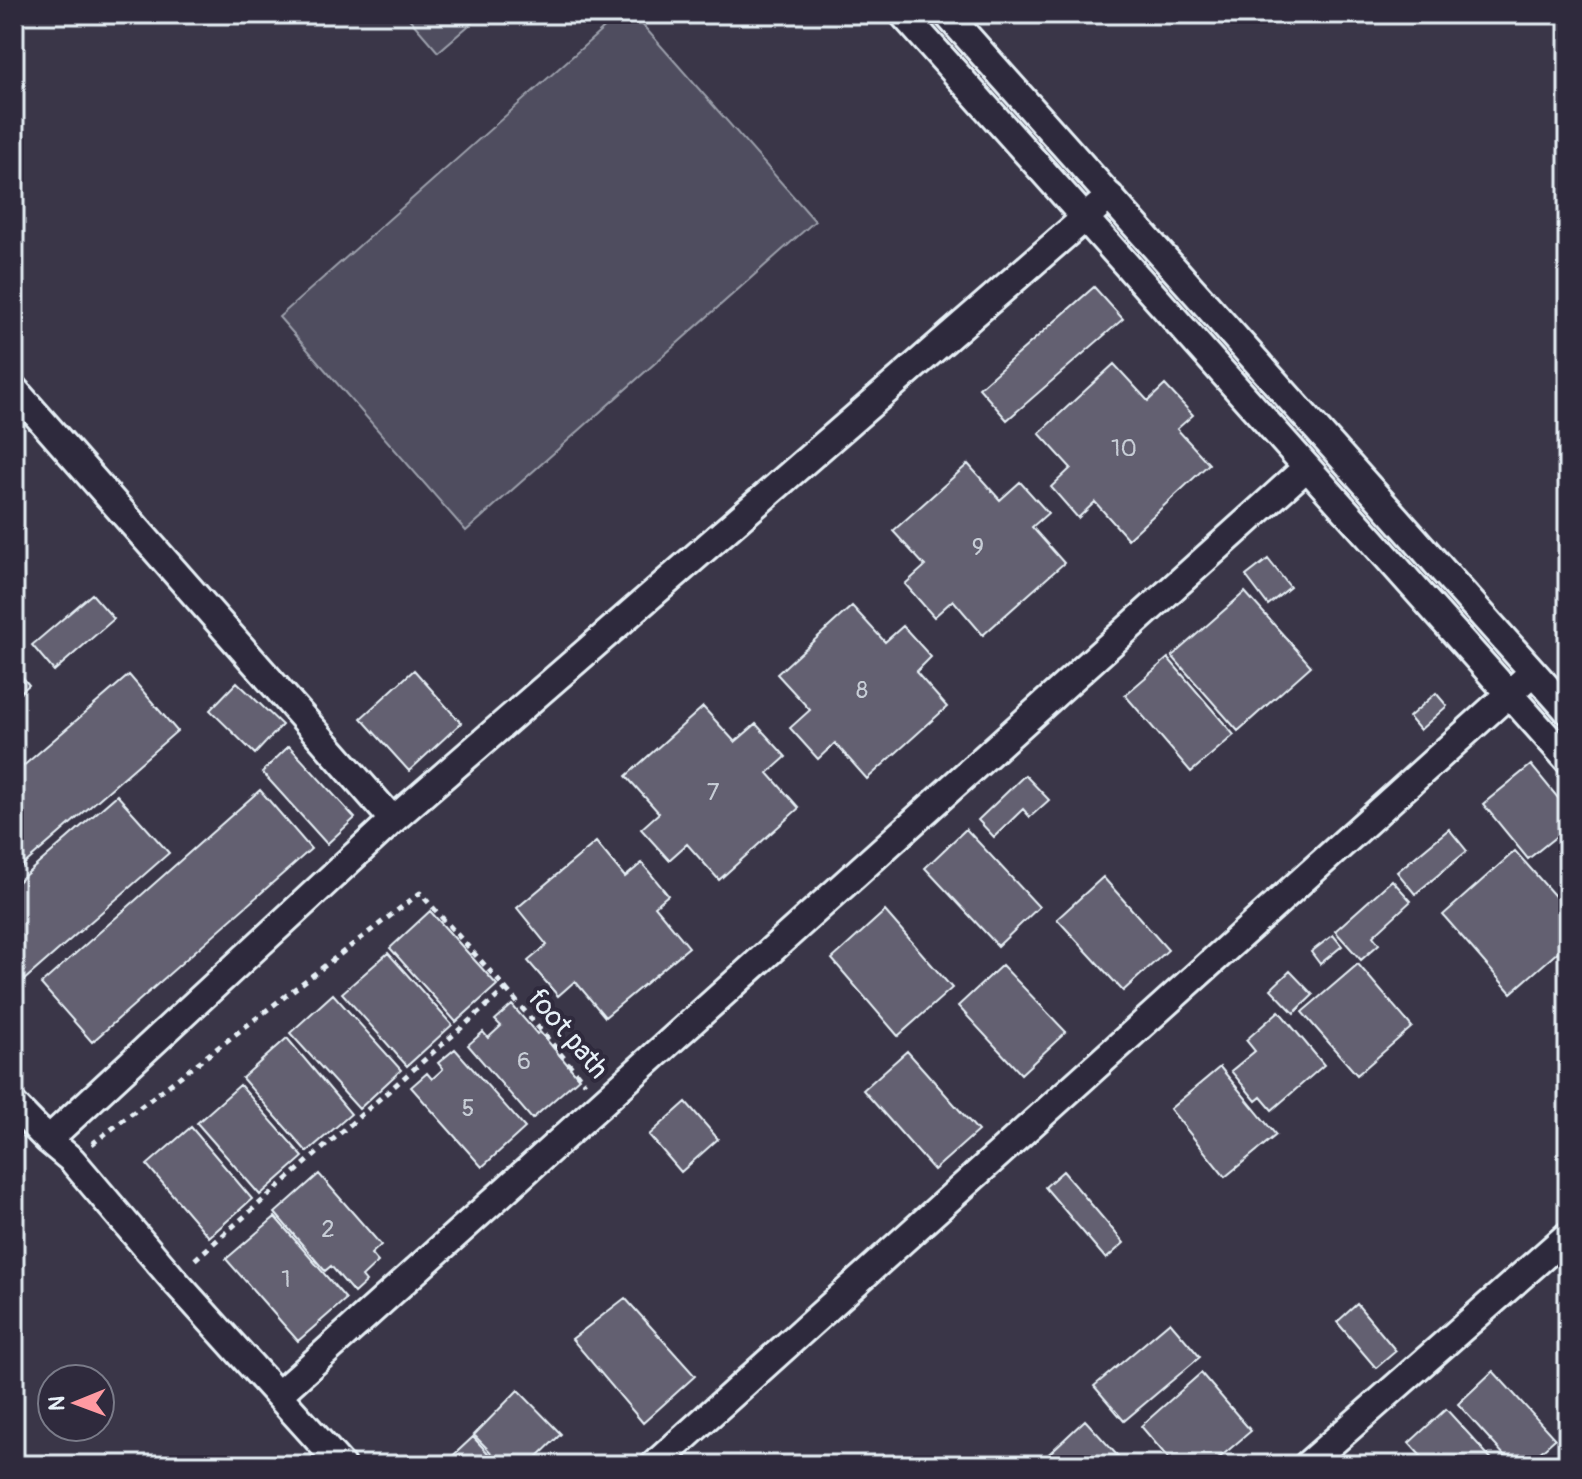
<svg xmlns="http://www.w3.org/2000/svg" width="1582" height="1479" font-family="Pangolin,sans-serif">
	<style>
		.green { fill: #504e5f; stroke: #9ca0ac; stroke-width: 2 }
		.building { fill: #636171; stroke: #e8f1f8; stroke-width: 2 }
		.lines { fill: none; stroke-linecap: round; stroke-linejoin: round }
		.street-casing { stroke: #e8f1f8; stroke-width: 32 }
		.path { stroke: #e8f1f8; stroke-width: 5; stroke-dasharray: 6 6; stroke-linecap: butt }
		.street { stroke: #2f2a3d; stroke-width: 26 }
		.labels { text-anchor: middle; stroke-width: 8; stroke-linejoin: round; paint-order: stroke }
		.number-label { font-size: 24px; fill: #c7cdd6 }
		.street-label { font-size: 28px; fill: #e8f1f8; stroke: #2f2a3d }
	</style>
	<rect width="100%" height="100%" fill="#3a3648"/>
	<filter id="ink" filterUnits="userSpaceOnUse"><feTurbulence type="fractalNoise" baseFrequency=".0125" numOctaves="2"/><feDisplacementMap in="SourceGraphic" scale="16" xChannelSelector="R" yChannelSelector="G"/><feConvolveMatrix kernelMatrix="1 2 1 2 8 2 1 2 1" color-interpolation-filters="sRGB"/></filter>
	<g filter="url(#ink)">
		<path class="green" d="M 405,14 L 482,14 L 438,52 Z
			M 620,14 L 633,14 L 815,221 L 466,531 L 279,317 Z"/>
		<path class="building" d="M 1094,287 L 1123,319 L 1007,420 L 979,388 Z
			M 1114,364 L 1148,401 L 1165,385 L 1193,415 L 1177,429 L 1209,464 L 1128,539 L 1095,502 L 1078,518 L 1051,487 L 1071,468 L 1039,433 Z
			M 968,464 L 1000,500 L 1020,482 L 1048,513 L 1032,527 L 1064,563 L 983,635 L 953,600 L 934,617 L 905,584 L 925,566 L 893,531 Z
			M 1268,559 L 1290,587 L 1268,605 L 1246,576 Z
			M 1245,592 L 1311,666 L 1238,731 L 1172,656 Z
			M 92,594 L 114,619 L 54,671 L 32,645 Z
			M 852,606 L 885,642 L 903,626 L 931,657 L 916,672 L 947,707 L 867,779 L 835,743 L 818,759 L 790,728 L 810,710 L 777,674 Z
			M 1168,658 L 1234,735 L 1191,772 L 1125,695 Z
			M 14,667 L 29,685 L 14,698 Z
			M 414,670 L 461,723 L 409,771 L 361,718 Z
			M 129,675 L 177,731 L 14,873 L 14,774 Z
			M 237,682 L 282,725 L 255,754 L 210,710 Z
			M 1436,693 L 1447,706 L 1420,730 L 1409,717 Z
			M 703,707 L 735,742 L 756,724 L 786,757 L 768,773 L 799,808 L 719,880 L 687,844 L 669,860 L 641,829 L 659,813 L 626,776 Z
			M 289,746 L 355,818 L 327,844 L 262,772 Z
			M 1531,765 L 1568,810 L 1568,827 L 1528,859 L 1483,804 Z
			M 1025,775 L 1049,800 L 1030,817 L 1023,809 L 994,837 L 978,820 Z
			M 260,790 L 311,849 L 92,1042 L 41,984 Z
			M 117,795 L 169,853 L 23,981 L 14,970 L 14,885 Z
			M 966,829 L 1039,907 L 998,946 L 925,868 Z
			M 1449,829 L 1467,851 L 1415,894 L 1397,872 Z
			M 596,842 L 625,877 L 642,863 L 668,895 L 655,906 L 689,947 L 605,1017 L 575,981 L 558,996 L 528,961 L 547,945 L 517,908 Z
			M 1515,851 L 1568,911 L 1568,943 L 1511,993 L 1443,915 Z
			M 1103,877 L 1168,950 L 1123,991 L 1057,919 Z
			M 1392,880 L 1411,901 L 1373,936 L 1379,944 L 1361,960 L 1335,931 Z
			M 430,911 L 497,985 L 456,1022 L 390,948 Z
			M 885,911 L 952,988 L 898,1036 L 832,959 Z
			M 1333,935 L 1342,946 L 1320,964 L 1311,952 Z
			M 388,953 L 452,1025 L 407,1066 L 342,993 Z
			M 1358,964 L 1412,1027 L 1357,1075 L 1302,1012 Z
			M 1002,965 L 1066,1032 L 1021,1074 L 958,1006 Z
			M 1290,971 L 1313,995 L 1294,1013 L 1271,989 Z
			M 333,994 L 401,1070 L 359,1109 L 290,1033 Z
			M 512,1005 L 537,1034 L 540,1032 L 579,1078 L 532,1119 L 468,1045 L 483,1032 L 488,1038 L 501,1026 L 495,1020 Z
			M 1279,1011 L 1324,1065 L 1272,1110 L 1261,1097 L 1256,1101 L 1231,1071 L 1255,1051 L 1246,1040 Z
			M 287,1038 L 351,1114 L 307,1152 L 242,1078 Z
			M 455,1049 L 525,1128 L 482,1167 L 411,1087 L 427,1073 L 432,1079 L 443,1069 L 438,1063 Z
			M 907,1051 L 978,1131 L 934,1170 L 863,1090 Z
			M 1220,1067 L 1276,1135 L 1225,1177 L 1170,1109 Z
			M 240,1085 L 303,1157 L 260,1195 L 197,1123 Z
			M 686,1102 L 718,1139 L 681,1172 L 649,1135 Z
			M 191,1127 L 252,1199 L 209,1237 L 147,1165 Z
			M 1063,1171 L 1124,1243 L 1106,1259 L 1045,1187 Z
			M 319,1174 L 381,1245 L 371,1254 L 378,1262 L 362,1277 L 366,1282 L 354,1293 L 331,1266 L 325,1271 L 275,1213 Z
			M 275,1217 L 346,1299 L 298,1341 L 226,1259 Z
			M 625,1298 L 695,1376 L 643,1423 L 572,1339 Z
			M 1357,1304 L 1396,1351 L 1376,1368 L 1337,1322 Z
			M 1170,1322 L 1200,1357 L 1124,1421 L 1094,1386 Z
			M 1493,1371 L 1555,1439 L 1526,1465 L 1513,1465 L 1458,1404 Z
			M 1201,1373 L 1251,1431 L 1211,1465 L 1174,1465 L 1141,1426 Z
			M 518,1390 L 561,1434 L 529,1465 L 503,1465 L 474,1435 Z
			M 1446,1409 L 1497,1465 L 1429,1465 L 1409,1443 Z
			M 1085,1420 L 1126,1465 L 1037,1465 Z
			M 473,1437 L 499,1465 L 443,1465 Z"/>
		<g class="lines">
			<g class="street-casing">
				<path id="street" d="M 903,14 L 1568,760
					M 947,14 L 1568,711
					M 14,389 L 393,820
					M 14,1105 L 48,1140 L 72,1160 L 173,1279 L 341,1465
					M 48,1140 L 393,820 L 1110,196
					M 278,1395 L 1307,467
					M 654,1465 L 1533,672
					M 1307,1465 L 1568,1235"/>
			</g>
			<path class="path" d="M 506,989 L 585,1083
				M 92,1144 L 420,893 L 506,989 L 192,1262"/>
			<use href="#street" class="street"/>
		</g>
	</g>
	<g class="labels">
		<g class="number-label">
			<text x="1124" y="456">10</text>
			<text x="978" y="555">9</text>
			<text x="862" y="698">8</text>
			<text x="713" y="800">7</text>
			<text x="524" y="1069">6</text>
			<text x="468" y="1116">5</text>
			<text x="328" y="1237">2</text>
			<text x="286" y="1287">1</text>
		</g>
		<g class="street-label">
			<text transform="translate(569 1033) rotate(50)" y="10">foot path</text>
		</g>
	</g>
	<rect width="1582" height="1479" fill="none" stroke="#2f2a3d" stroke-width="48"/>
	<rect x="24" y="24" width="1534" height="1431" fill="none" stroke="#e8f1f8" stroke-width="3" filter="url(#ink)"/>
	<g transform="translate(76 1403) rotate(269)"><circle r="38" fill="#2f2a3d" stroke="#797a88" stroke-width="2"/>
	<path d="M0-6L14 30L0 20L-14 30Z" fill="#ff9aa2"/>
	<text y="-12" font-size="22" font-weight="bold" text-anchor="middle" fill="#e8f1f8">N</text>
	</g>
</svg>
